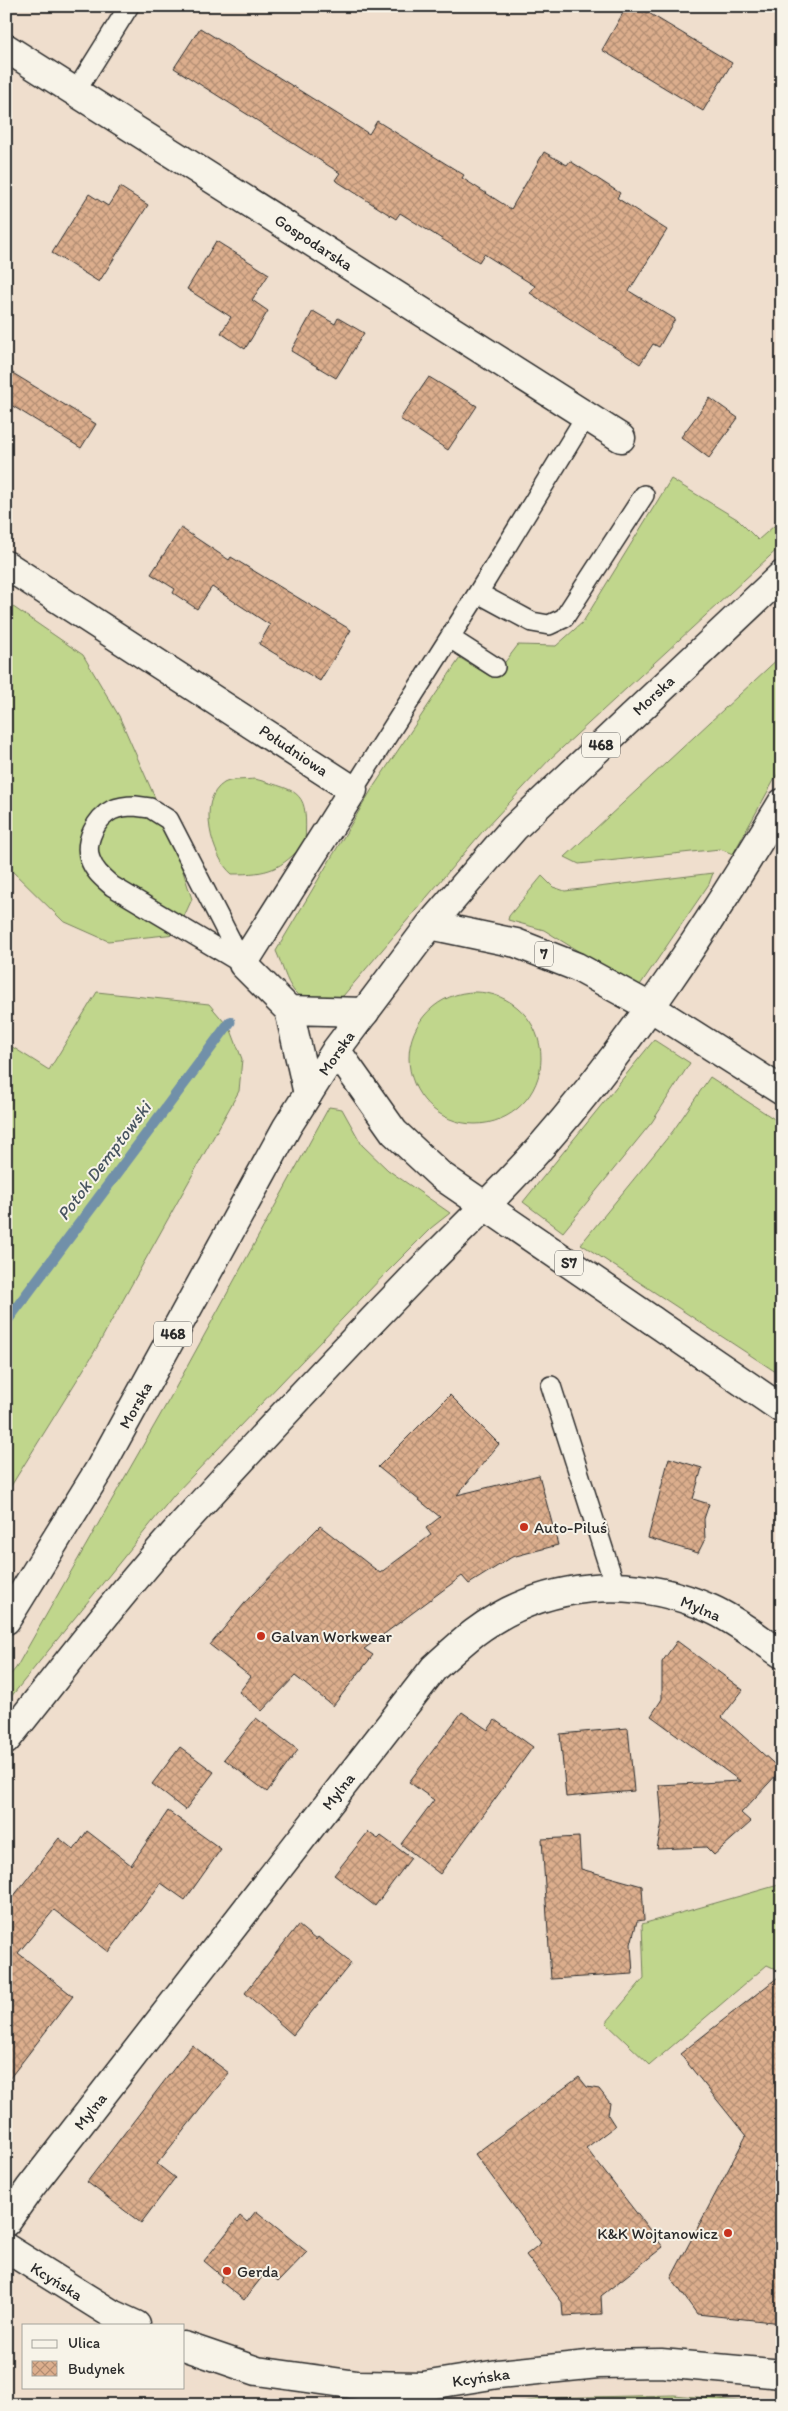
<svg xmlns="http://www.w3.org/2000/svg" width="788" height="2411" font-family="Itim,sans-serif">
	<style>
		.grass { fill: #c0d68c; stroke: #76805c }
		.forest { fill: url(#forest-firs); stroke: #76805c }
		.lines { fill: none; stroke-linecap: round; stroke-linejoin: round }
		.stream { stroke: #7190a9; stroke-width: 11 }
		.building { fill: url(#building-cross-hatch); stroke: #2b2b2b }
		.lane-casing { stroke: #2b2b2b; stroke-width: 22 }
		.street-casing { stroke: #2b2b2b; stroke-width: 31 }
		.primary-casing { stroke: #2b2b2b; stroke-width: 31 }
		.highway-casing { stroke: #2b2b2b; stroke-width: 31 }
		.lane { stroke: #f7f3e8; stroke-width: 19 }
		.street { stroke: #f7f3e8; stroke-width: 28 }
		.primary { stroke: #f7f3e8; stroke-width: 28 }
		.highway { stroke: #f7f3e8; stroke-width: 28 }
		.poi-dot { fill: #c8321e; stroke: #f7f3e8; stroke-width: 2 }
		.labels { text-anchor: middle; stroke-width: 4; stroke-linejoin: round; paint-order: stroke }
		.shield { fill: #f7f3e8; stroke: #686764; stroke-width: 1 }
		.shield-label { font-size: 15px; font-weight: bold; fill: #2b2b2b }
		.street-label { font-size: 16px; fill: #2b2b2b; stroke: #f7f3e8 }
		.poi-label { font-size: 16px; fill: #2b2b2b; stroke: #f7f3e8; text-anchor: start }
		.water-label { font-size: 18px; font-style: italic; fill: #485560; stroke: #f7f3e8 }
	</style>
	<defs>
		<pattern id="forest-firs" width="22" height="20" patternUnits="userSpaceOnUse" patternTransform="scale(1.25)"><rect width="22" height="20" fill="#c0d68c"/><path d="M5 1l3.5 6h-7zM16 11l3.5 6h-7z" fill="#a5b879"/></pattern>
		<pattern id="building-cross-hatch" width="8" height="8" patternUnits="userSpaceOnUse" patternTransform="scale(1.25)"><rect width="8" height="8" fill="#dcae8d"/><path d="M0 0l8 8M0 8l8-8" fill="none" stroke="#b38e73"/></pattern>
	</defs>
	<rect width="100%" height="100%" fill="#efdecd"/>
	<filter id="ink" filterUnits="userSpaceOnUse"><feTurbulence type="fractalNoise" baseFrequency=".02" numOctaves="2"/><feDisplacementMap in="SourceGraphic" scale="10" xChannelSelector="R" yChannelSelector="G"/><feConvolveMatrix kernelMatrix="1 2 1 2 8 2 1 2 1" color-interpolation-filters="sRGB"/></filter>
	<g filter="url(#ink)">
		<path class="grass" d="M 671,479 L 737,519 L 758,540 L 782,519 L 782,545 L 550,759 L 483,831 L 343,996 C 330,1000 304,1003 294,991 C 286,981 282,964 276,951 L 372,789 L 460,658 L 493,678 L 518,645 L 556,646 L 583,622 Z
			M 6,602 L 83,655 L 119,716 L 170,832 L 192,899 L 176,934 L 108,941 L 63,921 L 6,865 Z
			M 782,655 L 782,766 L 733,854 L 720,849 L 579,864 L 565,857 Z
			M 255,779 C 302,792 308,791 305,843 C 280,870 269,874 232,874 C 212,858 196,800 224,783 C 231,779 246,780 255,779 Z
			M 713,873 L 709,884 L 638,988 L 544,930 L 508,920 L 509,916 L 542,876 L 553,887 L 565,891 Z
			M409 1058a66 66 0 1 1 132 0a66 66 0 1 1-132 0Z
			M 97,992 L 209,1004 L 231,1030 L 242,1059 L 239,1091 L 92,1356 L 6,1494 L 6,1043 L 49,1070 Z
			M 654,1040 L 690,1063 L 652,1122 L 563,1232 L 523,1202 Z
			M 710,1077 L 782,1124 L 782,1376 L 581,1244 L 673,1131 Z
			M 329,1107 L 342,1109 L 362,1145 L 388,1170 L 450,1213 L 431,1228 L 386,1273 L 174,1495 L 6,1703 L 6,1680 L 16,1668 L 170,1398 Z
			M 782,1884 L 782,1972 L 767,1965 L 650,2065 L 606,2023 L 644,1978 L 642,1924 Z"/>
		<path class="forest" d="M 674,2395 L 782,2405 L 500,2405 L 549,2398 Z"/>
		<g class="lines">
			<path class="stream" d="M 6,1322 L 230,1022"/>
		</g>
		<path class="building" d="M 627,6 L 637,6 L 732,63 L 703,111 L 602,50 Z
			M 200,28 L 369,134 L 377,121 L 464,175 L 462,178 L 511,209 L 544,152 L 567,165 L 570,161 L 620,193 L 617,198 L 667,230 L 629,291 L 675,319 L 659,347 L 653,344 L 640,364 L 530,293 L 535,286 L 484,254 L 479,262 L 400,213 L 396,219 L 335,180 L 340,173 L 174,68 Z
			M 120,187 L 148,205 L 99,282 L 52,253 L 89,194 L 108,206 Z
			M 216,241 L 269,274 L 252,300 L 268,311 L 245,349 L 221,333 L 231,317 L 187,289 Z
			M 313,311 L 335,324 L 338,318 L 364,333 L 336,378 L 291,351 Z
			M 6,369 L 96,424 L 81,448 L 6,402 Z
			M 429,377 L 477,406 L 448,450 L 400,419 Z
			M 710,398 L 738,418 L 709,458 L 681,437 Z
			M 181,528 L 229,560 L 231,557 L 351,630 L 320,681 L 259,644 L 270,625 L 212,587 L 197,609 L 173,593 L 175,589 L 151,574 Z
			M 450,1395 L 499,1444 L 457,1495 L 539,1475 L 558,1545 L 512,1557 L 469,1584 L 462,1576 L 364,1649 L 373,1655 L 333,1706 L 295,1676 L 262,1711 L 239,1692 L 251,1677 L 210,1645 L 249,1598 L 320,1526 L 380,1573 L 431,1535 L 426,1528 L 440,1517 L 378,1467 Z
			M 669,1458 L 702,1468 L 693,1499 L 709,1504 L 704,1519 L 705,1539 L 698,1553 L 648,1538 Z
			M 677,1641 L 743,1690 L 722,1717 L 781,1770 L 741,1813 L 751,1822 L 714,1855 L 706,1847 L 657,1849 L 662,1822 L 659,1785 L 740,1781 L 651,1716 L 662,1699 L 662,1662 Z
			M 462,1712 L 488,1730 L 495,1720 L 533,1747 L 440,1874 L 401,1844 L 434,1800 L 409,1782 Z
			M 256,1718 L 298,1750 L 267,1792 L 224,1759 Z
			M 628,1728 L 634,1791 L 566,1797 L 560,1734 Z
			M 180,1747 L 214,1772 L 185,1810 L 152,1784 Z
			M 168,1811 L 221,1849 L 185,1900 L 161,1883 L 109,1952 L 54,1910 L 18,1953 L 73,1996 L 6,2083 L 6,1906 L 59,1838 L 74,1850 L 87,1831 L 131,1865 Z
			M 368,1832 L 378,1839 L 381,1836 L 411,1858 L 375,1906 L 334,1875 Z
			M 579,1837 L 581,1869 L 642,1886 L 644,1920 L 637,1921 L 631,1944 L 633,1974 L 551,1979 L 542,1839 Z
			M 298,1925 L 316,1940 L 318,1937 L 351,1963 L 293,2035 L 245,1993 Z
			M 782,1974 L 782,2323 L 697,2314 L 671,2278 L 746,2136 L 680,2054 Z
			M 192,2045 L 229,2073 L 157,2164 L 175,2178 L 141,2223 L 87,2182 Z
			M 579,2077 L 587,2087 L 599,2089 L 610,2103 L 608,2115 L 615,2126 L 586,2148 L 663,2247 L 601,2296 L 602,2314 L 563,2316 L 562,2302 L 526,2255 L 541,2243 L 475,2154 Z
			M 256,2211 L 307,2252 L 278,2282 L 266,2272 L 244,2300 L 220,2281 L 223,2277 L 204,2261 L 240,2216 L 247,2222 Z"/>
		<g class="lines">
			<g class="lane-casing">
				<path id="lane" d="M 76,91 L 129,6
					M 478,593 L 532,622 L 549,625 L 564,618 L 644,495
					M 450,638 L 495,667
					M 353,790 L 478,593 L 586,416
					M 135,806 L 150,808 L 169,820 L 243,964 L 112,886 C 103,878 94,871 90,859 C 84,842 96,818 112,810 C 119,807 127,806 135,806 Z
					M 551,1386 L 615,1586"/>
			</g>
			<g class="street-casing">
				<path id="street" d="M 6,48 L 621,438
					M 6,565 L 353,790 L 243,964 L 289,1010 L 308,1094
					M 289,1010 L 365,1012
					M 6,2222 L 30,2188 L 434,1668 C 447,1656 460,1644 474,1633 C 543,1581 633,1574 711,1609 C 736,1620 759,1639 782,1654
					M 6,2248 L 112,2314 L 136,2325
					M 184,2346 L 257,2371 L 357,2385 L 423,2386 L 498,2374 L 598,2364 L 661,2363 L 782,2374"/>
			</g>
			<g class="primary-casing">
				<path id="primary" d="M 430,925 L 516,943 L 577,967 L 650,1007 L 782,1091
					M 336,1050 L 394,1132 L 440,1175 L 652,1320
					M 6,1620 L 99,1470 L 287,1127 L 336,1050 L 430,925 L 514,828 L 782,575
					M 6,1740 C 64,1668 119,1594 181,1526 C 257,1442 336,1358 415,1276 C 457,1233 500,1193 539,1149 C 632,1043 710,923 782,803"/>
			</g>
			<g class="highway-casing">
				<path id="highway" d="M 652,1320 L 782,1409"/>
			</g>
			<use href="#lane" class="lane"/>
			<use href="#street" class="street"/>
			<use href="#primary" class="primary"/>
			<use href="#highway" class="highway"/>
		</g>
	</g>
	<g class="poi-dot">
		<circle cx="524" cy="1527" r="5"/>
		<circle cx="261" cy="1636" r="5"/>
		<circle cx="728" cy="2233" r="5"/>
		<circle cx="227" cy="2271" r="5"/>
	</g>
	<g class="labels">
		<g class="shield">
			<rect x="582" y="732.5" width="38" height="25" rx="4"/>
			<rect x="535" y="941.5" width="18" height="25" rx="4"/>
			<rect x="555" y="1250.5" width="28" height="25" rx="4"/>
			<rect x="154" y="1321.5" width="38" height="25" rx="4"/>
		</g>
		<g class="shield-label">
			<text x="601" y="750">468</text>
			<text x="544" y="959">7</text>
			<text x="569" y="1268">S7</text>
			<text x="173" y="1339">468</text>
		</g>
		<g class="street-label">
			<text transform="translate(314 242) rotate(33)" y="6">Gospodarska</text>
			<text transform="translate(653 695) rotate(-43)" y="6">Morska</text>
			<text transform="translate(294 750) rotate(34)" y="6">Południowa</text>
			<text transform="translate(336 1053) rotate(-55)" y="6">Morska</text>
			<text transform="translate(135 1405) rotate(-61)" y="6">Morska</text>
			<text transform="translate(701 1608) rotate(23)" y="6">Mylna</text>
			<text transform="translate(338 1791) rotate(-52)" y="6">Mylna</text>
			<text transform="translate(90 2111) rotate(-52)" y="6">Mylna</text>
			<text transform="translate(57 2281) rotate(32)" y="6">Kcyńska</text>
			<text transform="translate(481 2377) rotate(-8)" y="6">Kcyńska</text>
		</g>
		<g class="poi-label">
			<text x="534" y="1533">Auto-Piluś</text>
			<text x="271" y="1642">Galvan Workwear</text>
			<text x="718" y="2239" text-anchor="end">K&amp;K Wojtanowicz</text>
			<text x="237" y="2277">Gerda</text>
		</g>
		<g class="water-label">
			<text transform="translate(104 1161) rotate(-53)" y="6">Potok Demptowski</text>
		</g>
	</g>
	<rect width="788" height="2411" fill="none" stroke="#f7f3e8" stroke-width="25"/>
	<rect x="12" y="12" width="763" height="2386" fill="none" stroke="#2b2b2b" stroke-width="2" filter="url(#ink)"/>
	<rect x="22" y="2324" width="162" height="65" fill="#f7f3e8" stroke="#a5a39c"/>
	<rect x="32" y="2340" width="25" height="8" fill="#f7f3e8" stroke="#a5a39c"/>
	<text x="68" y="2348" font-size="15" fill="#2b2b2b">Ulica</text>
	<rect x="32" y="2361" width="25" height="15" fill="url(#building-cross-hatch)" stroke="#a5a39c"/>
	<text x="68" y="2374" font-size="15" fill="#2b2b2b">Budynek</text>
</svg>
